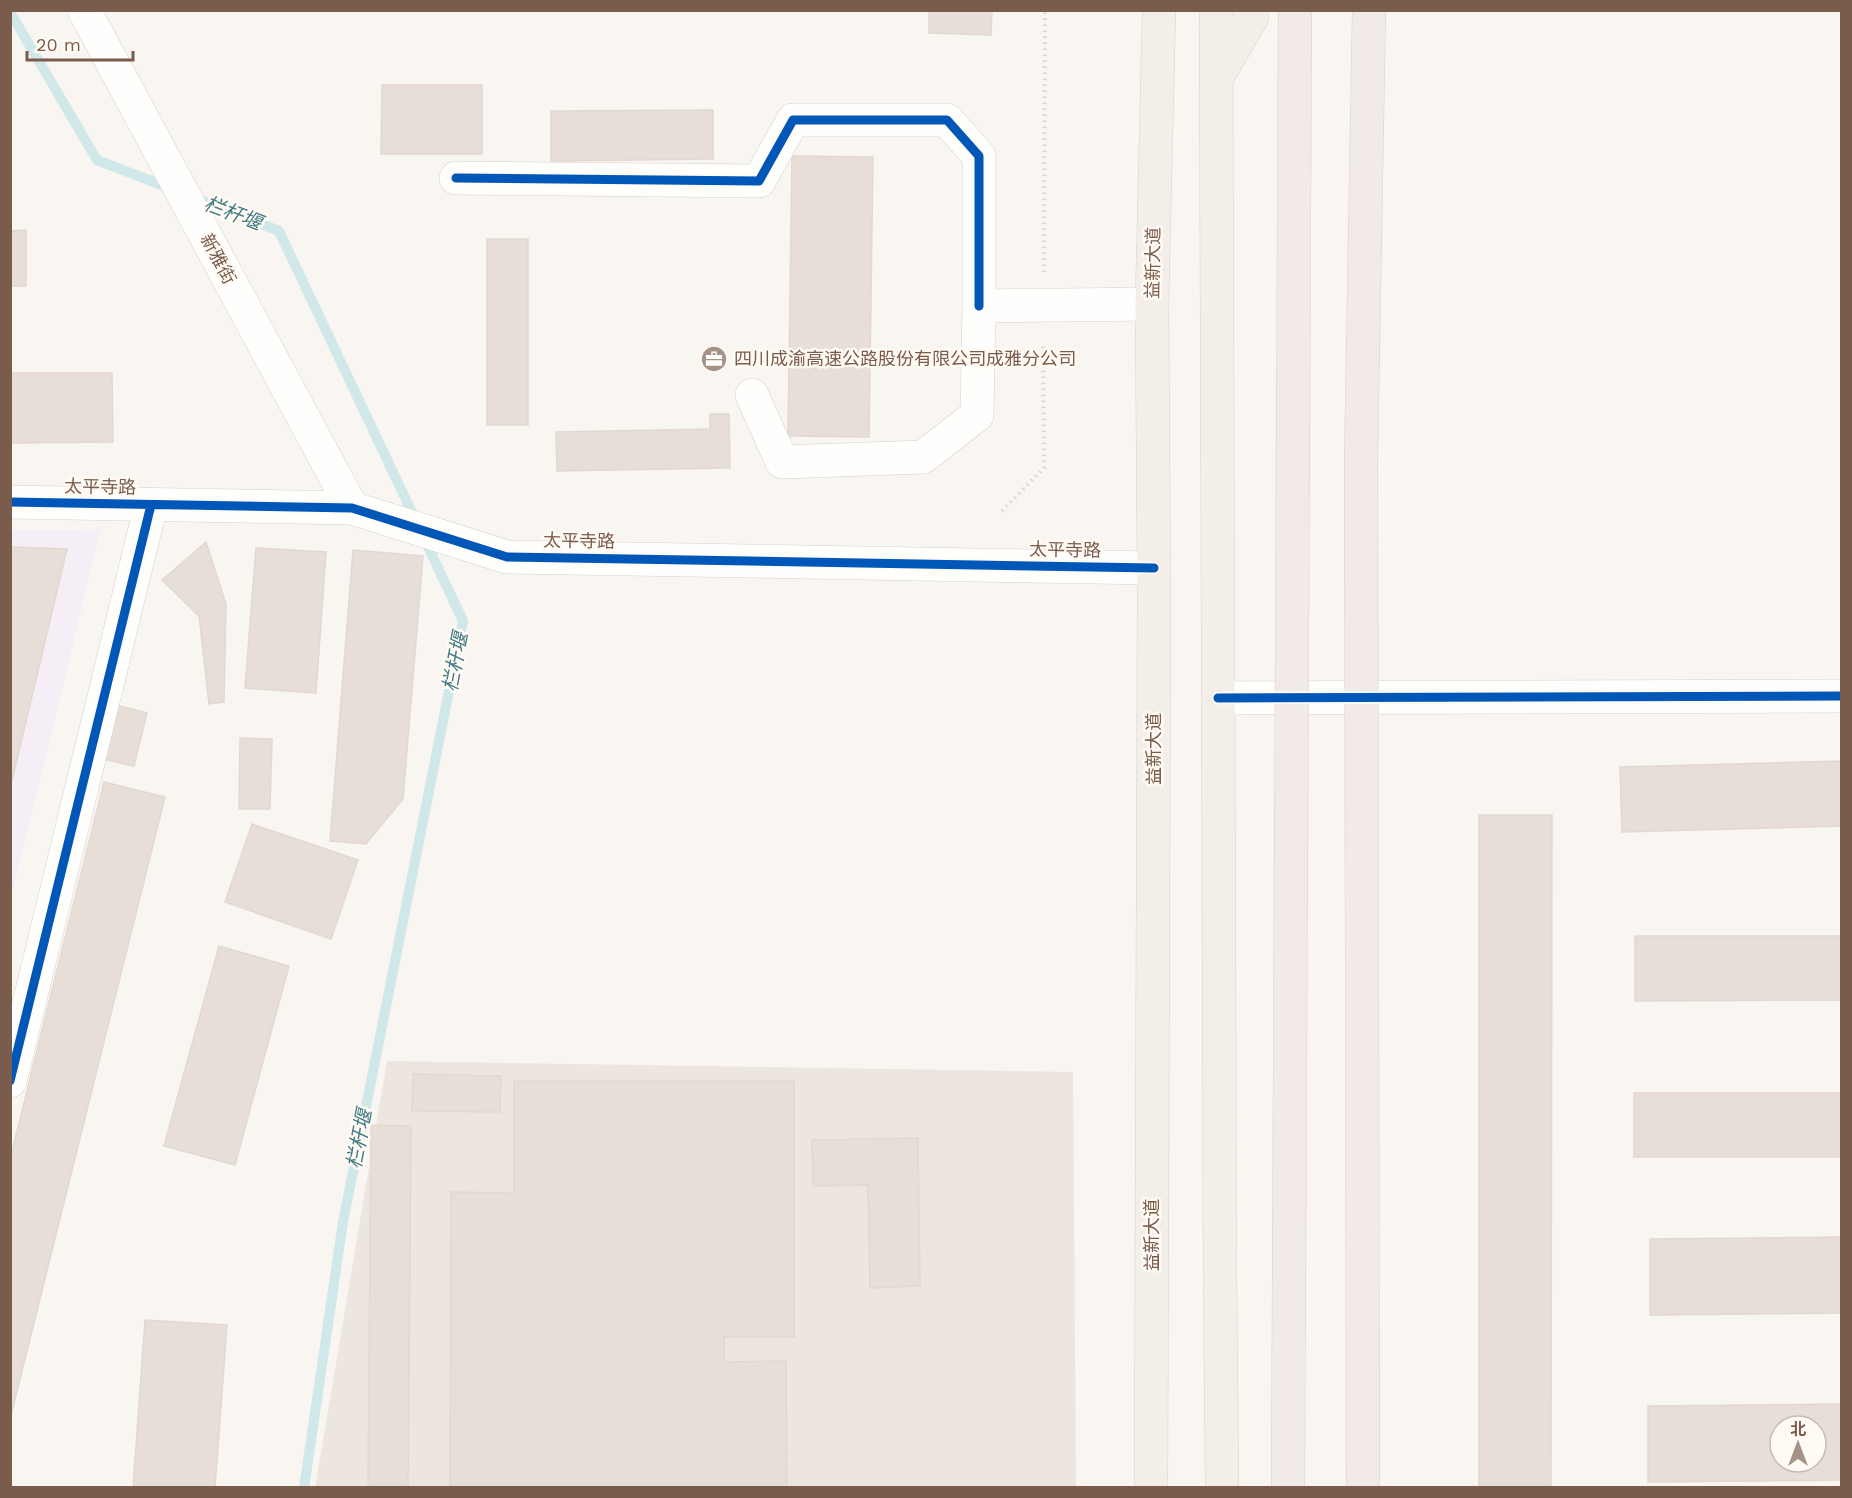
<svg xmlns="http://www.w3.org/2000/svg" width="1852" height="1498" font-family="'Work Sans','Noto Sans SC',sans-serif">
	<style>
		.industrial { fill: #ede5e0 }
		.education { fill: #f6eef6 }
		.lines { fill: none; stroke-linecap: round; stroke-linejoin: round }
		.stream { stroke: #d0e8ea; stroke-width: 10 }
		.building { fill: #e6ded7; stroke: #e2d8d2; stroke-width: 1.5; fill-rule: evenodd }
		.street-casing { stroke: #d7d1cb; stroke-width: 34 }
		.primary-casing { stroke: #dad1cc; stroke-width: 34 }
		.path { stroke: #dcd5d0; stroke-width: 4; stroke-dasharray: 1.5 4.5; stroke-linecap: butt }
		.street { stroke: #fefefd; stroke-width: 33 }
		.primary { stroke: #f3eee8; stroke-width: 33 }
		.highway-bridge-casing { stroke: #dad1cc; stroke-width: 34; stroke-linecap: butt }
		.highway-bridge { stroke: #f2eae7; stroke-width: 33 }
		.cycleway-casing { stroke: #fffaf3; stroke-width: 13 }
		.cycleway { stroke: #0057b8; stroke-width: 9 }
		.labels { text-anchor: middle; stroke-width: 5; stroke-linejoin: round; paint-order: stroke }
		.street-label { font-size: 18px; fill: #7a5c4d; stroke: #fffaf3 }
		.poi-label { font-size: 18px; fill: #7a5c4d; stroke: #fffaf3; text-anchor: start }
		.water-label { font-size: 20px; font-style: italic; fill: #437c86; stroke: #fffaf3 }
	</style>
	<rect width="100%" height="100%" fill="#f9f5f0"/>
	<path class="industrial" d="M 387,1061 L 1073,1072 L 1076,1487 L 315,1488 Z"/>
	<path class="education" d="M 101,529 L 11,899 L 11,530 Z"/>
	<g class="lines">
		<path class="stream" d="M 10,12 L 97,160 L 172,189
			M 195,198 L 279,231 L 416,521
			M 304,1488 L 343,1222 L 463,621 L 424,538"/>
	</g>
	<path class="building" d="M 929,10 L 992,10 L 991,35 L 929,33 Z
		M 382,85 L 482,85 L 482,154 L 381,154 Z
		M 713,110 L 713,159 L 551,161 L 551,111 Z
		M 792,156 L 873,157 L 869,437 L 788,436 Z
		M 26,230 L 26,286 L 10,286 L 10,231 Z
		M 487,239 L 528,239 L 528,425 L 487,425 Z
		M 10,373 L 112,373 L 113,442 L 10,443 Z
		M 710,414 L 729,414 L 730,468 L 557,471 L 556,432 L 710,429 Z
		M 206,542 L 226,604 L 224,702 L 209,704 L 199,616 L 162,580 Z
		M 10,547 L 67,549 L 10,789 Z
		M 256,548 L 326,552 L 316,693 L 245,688 Z
		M 353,550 L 423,556 L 403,799 L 366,844 L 330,841 Z
		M 116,705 L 147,713 L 134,766 L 103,759 Z
		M 240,738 L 272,739 L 270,809 L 239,809 Z
		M 1842,761 L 1842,826 L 1622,832 L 1620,767 Z
		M 104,782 L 165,797 L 10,1419 L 10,1159 Z
		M 1479,815 L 1552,815 L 1551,1488 L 1479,1488 Z
		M 252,824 L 358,860 L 331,939 L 225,902 Z
		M 1635,936 L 1842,936 L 1842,1000 L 1635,1001 Z
		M 219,946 L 289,966 L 235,1165 L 164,1146 Z
		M 413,1074 L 501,1076 L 500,1112 L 412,1111 Z
		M 514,1081 L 794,1081 L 794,1337 L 724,1337 L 724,1362 L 786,1361 L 787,1488 L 450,1488 L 451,1192 L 514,1193 Z
		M 1634,1093 L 1842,1093 L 1842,1157 L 1634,1157 Z
		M 371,1125 L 411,1126 L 408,1488 L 368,1488 Z
		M 918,1138 L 920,1286 L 870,1288 L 868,1185 L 813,1186 L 812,1140 Z
		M 1842,1237 L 1842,1313 L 1650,1315 L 1650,1239 Z
		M 145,1320 L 227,1325 L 215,1488 L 133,1488 Z
		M 1842,1404 L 1842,1480 L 1648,1482 L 1648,1406 ZM 1780,1426 L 1816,1426 L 1816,1462 L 1780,1462 Z"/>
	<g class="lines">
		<g class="street-casing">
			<path id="street" d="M 84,10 L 352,508
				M 456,178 L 759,181 L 793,120 L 947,120 L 979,156 L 979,306
				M 752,395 L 782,462 L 923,457 L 977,415 L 979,306 L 1152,304
				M 10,502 L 352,508 L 507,557 L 1154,568
				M 1218,698 L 1842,696
				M 10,1081 L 151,505"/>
		</g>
		<g class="primary-casing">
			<path id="primary" d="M 1216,10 L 1220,1277 L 1222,1488
				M 1216,79 L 1252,17 L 1252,10
				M 1151,1488 L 1154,597 L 1152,304 L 1159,10"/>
		</g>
		<path class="path" d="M 1044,272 L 1045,10
			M 1002,511 L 1044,468 L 1043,346"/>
		<use href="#street" class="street"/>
		<use href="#primary" class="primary"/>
		<g class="highway-bridge-casing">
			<path id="highway-bridge" d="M 1288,1488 L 1295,10
				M 1363,1488 L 1361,461 L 1369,10"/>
		</g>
		<use href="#highway-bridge" class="highway-bridge"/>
		<g class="cycleway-casing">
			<path id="cycleway" d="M 456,178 L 759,181 L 793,120 L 947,120 L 979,156 L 979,306
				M 10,502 L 352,508 L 507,557 L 1154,568
				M 1218,698 L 1842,696
				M 10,1081 L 151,505"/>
		</g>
		<use href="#cycleway" class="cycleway"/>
	</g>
	<defs>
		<g id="office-disc" transform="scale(1.35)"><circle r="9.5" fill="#a69286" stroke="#fffaf3"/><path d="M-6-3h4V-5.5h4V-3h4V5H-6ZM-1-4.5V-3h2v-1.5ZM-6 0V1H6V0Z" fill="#fff"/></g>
	</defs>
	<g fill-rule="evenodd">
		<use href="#office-disc" x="714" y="359"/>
	</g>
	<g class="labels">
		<g class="street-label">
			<text transform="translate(218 259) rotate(62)" y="6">新雅街</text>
			<text transform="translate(1153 263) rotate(-89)" y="6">益新大道</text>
			<text transform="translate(100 487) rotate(1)" y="6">太平寺路</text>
			<text transform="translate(579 541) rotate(1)" y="6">太平寺路</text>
			<text transform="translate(1065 550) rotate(1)" y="6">太平寺路</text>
			<text transform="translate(1154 749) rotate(-90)" y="6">益新大道</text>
			<text transform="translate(1152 1235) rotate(-90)" y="6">益新大道</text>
		</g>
		<g class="poi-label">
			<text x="734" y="365">四川成渝高速公路股份有限公司成雅分公司</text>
		</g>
		<g class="water-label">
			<text transform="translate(233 213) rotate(21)" y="7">栏杆堰</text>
			<text transform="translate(455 662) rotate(-79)" y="7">栏杆堰</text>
			<text transform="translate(359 1139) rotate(-79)" y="7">栏杆堰</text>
		</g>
	</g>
	<rect width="1852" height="1498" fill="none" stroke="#7a5c4d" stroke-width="24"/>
	<g transform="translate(1798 1444)"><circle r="28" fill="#fffaf3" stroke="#cabbb1" stroke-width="1.5"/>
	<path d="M0-4.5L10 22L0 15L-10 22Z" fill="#a69286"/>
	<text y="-9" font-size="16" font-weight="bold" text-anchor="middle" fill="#7a5c4d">北</text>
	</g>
	<path d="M27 51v9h106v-9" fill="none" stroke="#7a5c4d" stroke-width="3"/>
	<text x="36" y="51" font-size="18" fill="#7a5c4d" stroke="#fffaf3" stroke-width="4.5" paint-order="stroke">20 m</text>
</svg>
